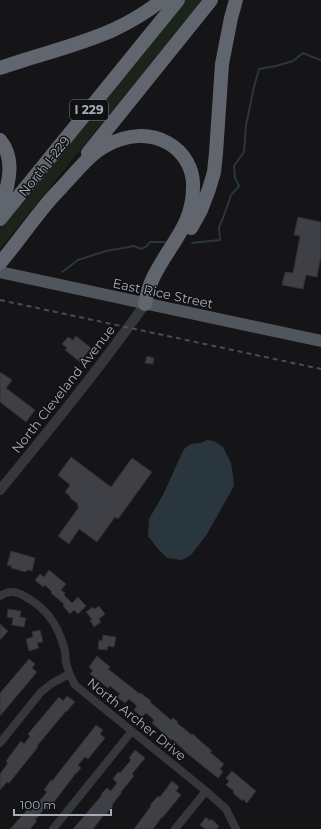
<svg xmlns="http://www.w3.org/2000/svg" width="321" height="829" font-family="Montserrat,sans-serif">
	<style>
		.green { fill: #1b231b }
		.water { fill: #2a363d }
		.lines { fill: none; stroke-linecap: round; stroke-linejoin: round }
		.stream { stroke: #2a363d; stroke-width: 2 }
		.building { fill: #3f4045; stroke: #2f2f34 }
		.minor { stroke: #36373d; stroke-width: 8 }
		.tertiary { stroke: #36373d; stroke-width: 10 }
		.primary { stroke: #51555c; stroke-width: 12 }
		.motorway { stroke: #61666e; stroke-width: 14 }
		.rail { stroke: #494c52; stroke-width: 2; stroke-dasharray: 5 4; stroke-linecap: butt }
		.labels { text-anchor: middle; stroke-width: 3; stroke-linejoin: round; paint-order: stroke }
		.shield { fill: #101012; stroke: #797e87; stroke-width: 1 }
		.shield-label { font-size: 12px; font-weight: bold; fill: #a6adb9 }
		.street-label { font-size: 13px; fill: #a6adb9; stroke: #101012 }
	</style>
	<rect width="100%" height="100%" fill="#151517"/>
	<path class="green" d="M 185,0 L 202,0 L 98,128 L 0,249 L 0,228 L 31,193 L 62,152 Z"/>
	<path class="water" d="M 207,440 L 214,441 L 223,447 L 231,463 L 233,475 L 234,486 L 207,534 L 191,555 L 182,560 L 167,558 L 158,549 L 148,536 L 149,519 L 164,493 L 181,455 L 185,448 L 191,444 L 200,443 Z"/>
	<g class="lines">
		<path class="stream" d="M 192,243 L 220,240 L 219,227 L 223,218 L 231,195 L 239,186 L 235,178 L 234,166 L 244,152 L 246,125 L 254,87 L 259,69 L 276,66 L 293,61 L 303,53 L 320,60 L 321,61
			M 62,272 L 78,260 L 106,251 L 134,246 L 141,249 L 147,246 L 150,242 L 165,242"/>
	</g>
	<path class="building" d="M 298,217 L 321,222 L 321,256 L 317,277 L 306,275 L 303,289 L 282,285 L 285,272 L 293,273 L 300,236 L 294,235 Z
		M 76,336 L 91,348 L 80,362 L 65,350 L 67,348 L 62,344 L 68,337 L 73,340 Z
		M 147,356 L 154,358 L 153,364 L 145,363 Z
		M 0,372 L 12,380 L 6,388 L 35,410 L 26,422 L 0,402 Z
		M 71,457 L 111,487 L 132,458 L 152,472 L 118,519 L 115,517 L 97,542 L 79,529 L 69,544 L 58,536 L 79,507 L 77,506 L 78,504 L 70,498 L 71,497 L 65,492 L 70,485 L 58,475 Z
		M 11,551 L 35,558 L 32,571 L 27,570 L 26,572 L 11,568 L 12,566 L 7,565 Z
		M 49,570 L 66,584 L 61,590 L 65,593 L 64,595 L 72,603 L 78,597 L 86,606 L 78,614 L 74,610 L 70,614 L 63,606 L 64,604 L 51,593 L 52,592 L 45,585 L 43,587 L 35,580 L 40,574 L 44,577 Z
		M 99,606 L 105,614 L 99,619 L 101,622 L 94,627 L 90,620 L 92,619 L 86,612 L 93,607 L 95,609 Z
		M 8,609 L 21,611 L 20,617 L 26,618 L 24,627 L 12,625 L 13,618 L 7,617 Z
		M 0,624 L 8,631 L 0,640 Z
		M 40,630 L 43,642 L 37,643 L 39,648 L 29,651 L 26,639 L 33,637 L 32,632 Z
		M 103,635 L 116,637 L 114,647 L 108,646 L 107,650 L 98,649 L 99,640 L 102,641 Z
		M 97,656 L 110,667 L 108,669 L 140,694 L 141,693 L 151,701 L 150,702 L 171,720 L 173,718 L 178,722 L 177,723 L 192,735 L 193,734 L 198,739 L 212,751 L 210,752 L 224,764 L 220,769 L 223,772 L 218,778 L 189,755 L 172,739 L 171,740 L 152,723 L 154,720 L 146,713 L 142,717 L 134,710 L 137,706 L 129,699 L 125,703 L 117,697 L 120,694 L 110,686 L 108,688 L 90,674 L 93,671 L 89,667 Z
		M 29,659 L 35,664 L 32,668 L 37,672 L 0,716 L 0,693 Z
		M 67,696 L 75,702 L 66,712 L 66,711 L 37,746 L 38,747 L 9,783 L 7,782 L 0,790 L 0,774 L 8,763 L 6,761 L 21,741 L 24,744 L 30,736 L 28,734 L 59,697 L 63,701 Z
		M 96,725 L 103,730 L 100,734 L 105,738 L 88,759 L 85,757 L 78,765 L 81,768 L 77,773 L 76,773 L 54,802 L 46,811 L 44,809 L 35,820 L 37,821 L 30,829 L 10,829 L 28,809 L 31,811 L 47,792 L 44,790 L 51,780 L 52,781 Z
		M 135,750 L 145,758 L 132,774 L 134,776 L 121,792 L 122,792 L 112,805 L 113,806 L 105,816 L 104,815 L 93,829 L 73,829 L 102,795 L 101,794 L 107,788 L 111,791 L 117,783 L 113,779 L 118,772 L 120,773 L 131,760 L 129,758 Z
		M 232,771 L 256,791 L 247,803 L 243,799 L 242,801 L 233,793 L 234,791 L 226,785 L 229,781 L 226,778 Z
		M 172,781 L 179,787 L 176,791 L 181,795 L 163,817 L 162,817 L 153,829 L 134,829 L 151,806 L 150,805 L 158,796 L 160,797 Z
		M 206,817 L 210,821 L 211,819 L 219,826 L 217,829 L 205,829 L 200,825 Z"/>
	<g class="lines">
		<path class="minor" d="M 0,596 C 9,590 17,591 26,597 C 47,609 57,624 64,647 C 66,652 65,657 66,663 C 68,671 71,678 75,685 L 206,791 L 226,809 L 236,829
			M 0,743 L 41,692 L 51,684 L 69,674
			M 53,829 L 132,731
			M 175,829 L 206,791"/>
		<path class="tertiary" d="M 0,490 C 50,429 100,368 145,304"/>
		<path class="primary" d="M 0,272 L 321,341"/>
		<path class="motorway" d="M 0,68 C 37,55 77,46 113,30 C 130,22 147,12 162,0
			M 0,140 C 16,159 9,186 0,207
			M 88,153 L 211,0
			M 0,219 L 178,0
			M 191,228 L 201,210 L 209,189 L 214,172 L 216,153 L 222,64 L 231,18 L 236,0
			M 0,263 C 17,243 32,221 49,201 C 56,193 64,185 71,177 C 82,165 93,152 107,145 C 126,135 149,132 168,143 C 184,152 194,169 193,188 C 193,226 168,246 153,278 C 149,286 147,294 145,304"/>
		<path class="rail" d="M 0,300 L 321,369"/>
	</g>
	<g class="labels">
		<rect class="shield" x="70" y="100" width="38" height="20" rx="3"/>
		<g class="shield-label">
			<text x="89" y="114">I 229</text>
		</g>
		<g class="street-label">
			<text transform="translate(44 166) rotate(-51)" y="5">North I-229</text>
			<text transform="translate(163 293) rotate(12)" y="5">East Rice Street</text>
			<text transform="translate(63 389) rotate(-52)" y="5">North Cleveland Avenue</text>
			<text transform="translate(137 719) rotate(39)" y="5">North Archer Drive</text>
		</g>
	</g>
	<path d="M14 809v6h97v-6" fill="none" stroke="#a6adb9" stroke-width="2"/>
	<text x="20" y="809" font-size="12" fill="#a6adb9" stroke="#101012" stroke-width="3" paint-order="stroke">100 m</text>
</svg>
